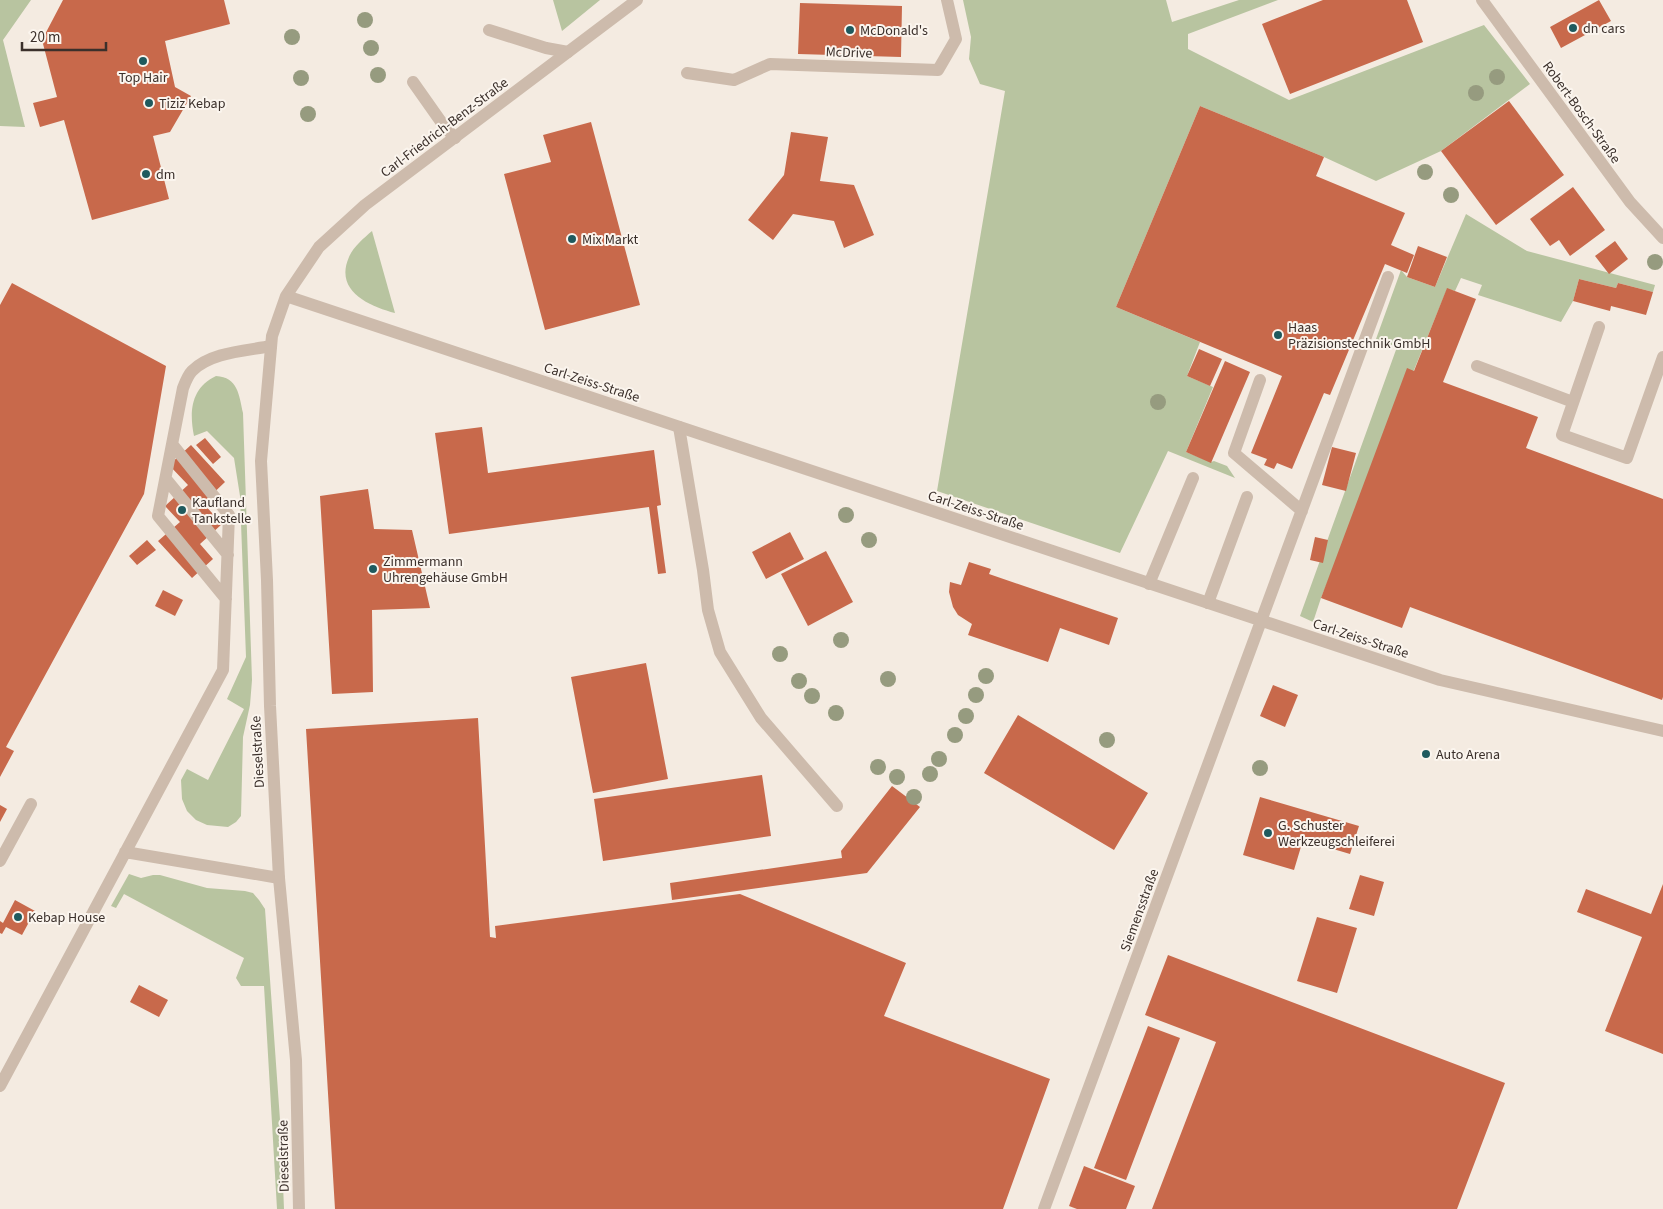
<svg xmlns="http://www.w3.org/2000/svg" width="1663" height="1209" font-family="'Source Sans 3',sans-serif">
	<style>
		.green { fill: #b8c4a0 }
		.building { fill: #c8694b }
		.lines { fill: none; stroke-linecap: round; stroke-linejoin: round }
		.lane { stroke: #cdbbac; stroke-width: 12 }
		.street { stroke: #cdbbac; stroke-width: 12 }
		.tree { fill: #969b7f }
		.poi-dot { fill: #1f5a5e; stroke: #fbf5ee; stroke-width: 2 }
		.labels { text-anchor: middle; stroke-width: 4; stroke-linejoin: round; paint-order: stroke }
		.poi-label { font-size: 14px; fill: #3b302b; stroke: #fbf5ee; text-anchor: start }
		.street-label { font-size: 14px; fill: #3b302b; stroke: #fbf5ee }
	</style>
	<rect width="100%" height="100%" fill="#f4ebe1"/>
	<path class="green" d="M 0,0 L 31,0 L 3,40 L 25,127 L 0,126 Z
		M 553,0 L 600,0 L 562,31 Z
		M 963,0 L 1166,0 L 1172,22 L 1239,0 L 1278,0 L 1188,34 L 1188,49 L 1289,100 L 1484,25 L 1530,84 L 1441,151 L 1376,181 L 1324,157 L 1200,106 L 1116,307 L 1200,342 L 1187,376 L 1213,387 L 1186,452 L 1211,462 L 1214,461 L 1227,466 L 1235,478 L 1168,451 L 1120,553 L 937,491 L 1005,91 L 980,84 L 969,59 L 971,37 Z
		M 1466,214 L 1527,251 L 1655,285 L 1653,292 L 1618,283 L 1616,288 L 1579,279 L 1573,301 L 1561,322 L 1478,295 L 1482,285 L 1461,278 L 1455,291 L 1447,289 L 1321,598 L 1313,622 L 1300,616 L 1397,347 L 1376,339 L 1401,270 L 1407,277 L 1435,287 Z
		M 372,231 L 395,313 C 369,306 334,291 349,257 C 353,247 364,238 372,231 Z
		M 216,376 C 238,377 239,395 243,413 L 252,680 L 250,705 L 243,737 L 241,816 L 236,822 L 228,827 L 207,825 L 196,820 L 187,811 L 182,799 L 181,780 L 187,769 L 208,780 L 244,709 L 227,699 L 246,657 L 240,496 L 234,458 L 207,431 L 194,436 C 189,411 191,388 216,376 Z
		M 129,874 L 141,878 L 153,875 L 160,875 L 207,888 L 245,891 L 253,893 L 259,900 L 265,909 L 281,1134 L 284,1209 L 277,1209 L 264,986 L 241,986 L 236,978 L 244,958 L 124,894 L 116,908 L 111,906 Z"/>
	<path class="building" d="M 63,0 L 224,0 L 230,24 L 165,41 L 175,87 L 191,96 L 170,132 L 153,136 L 169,199 L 92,220 L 64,120 L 40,127 L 33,103 L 57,97 L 42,40 Z
		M 1323,0 L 1407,0 L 1423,42 L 1290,94 L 1262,24 Z
		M 1599,0 L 1611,21 L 1561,48 L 1550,27 Z
		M 800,3 L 902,6 L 901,57 L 798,54 Z
		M 1509,101 L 1564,175 L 1496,225 L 1441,151 Z
		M 1200,106 L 1324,157 L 1316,176 L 1405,213 L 1391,245 L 1414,255 L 1407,273 L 1385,264 L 1330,395 L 1324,393 L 1292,469 L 1277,463 L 1274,469 L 1264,465 L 1267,459 L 1251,453 L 1282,376 L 1116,307 Z
		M 591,122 L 640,305 L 545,330 L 504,174 L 551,162 L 543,135 Z
		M 791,132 L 828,137 L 820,181 L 854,185 L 874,235 L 844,248 L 834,221 L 793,214 L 773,240 L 748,220 L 784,175 Z
		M 1573,187 L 1605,230 L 1570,256 L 1559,240 L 1550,246 L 1530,219 Z
		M 1615,241 L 1628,259 L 1609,274 L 1595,256 Z
		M 1418,246 L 1447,257 L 1435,287 L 1407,277 Z
		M 1579,279 L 1616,288 L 1618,283 L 1653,292 L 1646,315 L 1611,306 L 1610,311 L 1573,301 Z
		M 12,283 L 166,366 L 144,494 L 6,747 L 14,751 L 0,777 L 0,305 Z
		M 1447,288 L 1476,299 L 1443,382 L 1538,417 L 1526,448 L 1663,499 L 1663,697 L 1662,700 L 1410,607 L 1402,628 L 1321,598 L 1407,368 L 1414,371 Z
		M 1199,349 L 1222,359 L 1210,386 L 1187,376 Z
		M 1225,361 L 1250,372 L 1211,463 L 1186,452 Z
		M 482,427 L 488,473 L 654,450 L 661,505 L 657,506 L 666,573 L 658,574 L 649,507 L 449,534 L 435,433 Z
		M 205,438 L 221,457 L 213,464 L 196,445 Z
		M 191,445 L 225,482 L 203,503 L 222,524 L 200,544 L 213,559 L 192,578 L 158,541 L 180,522 L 165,506 L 188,485 L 169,465 Z
		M 1332,447 L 1356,453 L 1346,491 L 1322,485 Z
		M 368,489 L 374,529 L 412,530 L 430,608 L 372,610 L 373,692 L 332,694 L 320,496 Z
		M 790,532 L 804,559 L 766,579 L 752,552 Z
		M 1315,537 L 1328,540 L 1323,563 L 1310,560 Z
		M 147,540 L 156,550 L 137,565 L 129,556 Z
		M 826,551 L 853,602 L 808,626 L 781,574 Z
		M 969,562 L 991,569 L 989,574 L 1118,618 L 1109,645 L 1060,628 L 1048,662 L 968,635 L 972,624 L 958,615 L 953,607 L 949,592 L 950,582 L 961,585 Z
		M 163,590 L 183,600 L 175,616 L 155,606 Z
		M 646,663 L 668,779 L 593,793 L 571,677 Z
		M 1273,685 L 1298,695 L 1285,727 L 1260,716 Z
		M 1018,715 L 1148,793 L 1114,850 L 984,773 Z
		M 478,718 L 490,937 L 496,938 L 495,926 L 740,894 L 906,963 L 884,1016 L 1050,1079 L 1003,1209 L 335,1209 L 306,729 Z
		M 762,775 L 771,836 L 603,861 L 594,799 Z
		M 892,786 L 920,807 L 867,873 L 672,900 L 670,883 L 842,858 L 841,851 Z
		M 1260,797 L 1359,826 L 1350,854 L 1303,840 L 1294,870 L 1243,855 Z
		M 0,805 L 7,809 L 0,822 Z
		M 1360,875 L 1384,882 L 1374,916 L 1349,909 Z
		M 1663,884 L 1663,1054 L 1605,1031 L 1642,937 L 1577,912 L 1586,889 L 1651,914 Z
		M 15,900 L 35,911 L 22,935 L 6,927 L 2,934 L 0,933 L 0,921 L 3,923 Z
		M 1317,917 L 1357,928 L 1337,993 L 1297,981 Z
		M 1168,955 L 1505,1083 L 1457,1209 L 1152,1209 L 1216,1042 L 1145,1015 Z
		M 139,985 L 168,1000 L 159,1017 L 130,1002 Z
		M 1148,1026 L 1180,1038 L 1126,1180 L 1094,1168 Z
		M 1084,1166 L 1135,1186 L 1126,1209 L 1077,1209 L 1069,1206 Z"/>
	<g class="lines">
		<path class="lane" d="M 489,30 L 546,48 L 568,52
			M 687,73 L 734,80 L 770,64 L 938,70 L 956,39 L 947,0
			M 413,82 L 444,126 L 455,138
			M 1599,327 L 1562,435 L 1627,458 L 1663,357
			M 1477,366 L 1573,402
			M 1260,380 L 1234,453 L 1302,511
			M 679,427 L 703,570 L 708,610 L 720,652 L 761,718 L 837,806
			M 166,479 L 228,555
			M 1149,584 L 1193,478
			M 226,599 L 158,516 L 183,388 C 185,383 188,375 192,371 C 211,352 246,351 271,346
			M 1208,603 L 1247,497
			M 1261,621 L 1388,277
			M 125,852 L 279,878
			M 0,861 L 31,804
			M 0,1086 L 223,670 L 229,515 L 172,444"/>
		<path class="street" d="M 1482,0 L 1630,202 L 1663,238
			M 286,296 L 1440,680 L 1663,731
			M 299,1209 L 296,1060 L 279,878 L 270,706 L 267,580 L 261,461 L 272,336 L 286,296 L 319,247 L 365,205 L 637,0
			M 1044,1209 L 1261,621"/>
	</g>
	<g class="tree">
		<circle cx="365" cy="20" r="8"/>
		<circle cx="292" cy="37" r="8"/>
		<circle cx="371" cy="48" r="8"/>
		<circle cx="378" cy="75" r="8"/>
		<circle cx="1497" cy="77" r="8"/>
		<circle cx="301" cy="78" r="8"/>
		<circle cx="1476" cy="93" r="8"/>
		<circle cx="308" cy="114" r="8"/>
		<circle cx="1425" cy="172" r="8"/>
		<circle cx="1451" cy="195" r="8"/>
		<circle cx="1655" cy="262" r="8"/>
		<circle cx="1158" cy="402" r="8"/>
		<circle cx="846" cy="515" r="8"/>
		<circle cx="869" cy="540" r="8"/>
		<circle cx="841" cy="640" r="8"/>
		<circle cx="780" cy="654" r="8"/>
		<circle cx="986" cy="676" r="8"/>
		<circle cx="888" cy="679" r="8"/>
		<circle cx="799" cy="681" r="8"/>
		<circle cx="976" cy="695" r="8"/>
		<circle cx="812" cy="696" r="8"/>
		<circle cx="836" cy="713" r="8"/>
		<circle cx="966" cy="716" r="8"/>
		<circle cx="955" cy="735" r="8"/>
		<circle cx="1107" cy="740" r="8"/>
		<circle cx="939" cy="759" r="8"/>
		<circle cx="878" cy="767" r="8"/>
		<circle cx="1260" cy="768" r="8"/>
		<circle cx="930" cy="774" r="8"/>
		<circle cx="897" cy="777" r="8"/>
		<circle cx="914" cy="797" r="8"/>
	</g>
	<g class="poi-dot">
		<circle cx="1573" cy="28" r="5"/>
		<circle cx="850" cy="30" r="5"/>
		<circle cx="143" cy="61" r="5"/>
		<circle cx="149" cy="103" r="5"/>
		<circle cx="146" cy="174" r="5"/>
		<circle cx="572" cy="239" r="5"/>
		<circle cx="1278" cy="335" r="5"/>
		<circle cx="182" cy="510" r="5"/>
		<circle cx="373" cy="569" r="5"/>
		<circle cx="1426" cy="754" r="5"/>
		<circle cx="1268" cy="833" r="5"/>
		<circle cx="18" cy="917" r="5"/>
	</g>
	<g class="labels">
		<g class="poi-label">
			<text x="1583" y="33">dn cars</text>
			<text x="860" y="35">McDonald's</text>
			<text x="143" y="82" text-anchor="middle">Top Hair</text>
			<text x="159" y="108">Tiziz Kebap</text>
			<text x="156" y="179">dm</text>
			<text x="582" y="244">Mix Markt</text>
			<text x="1288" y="332">Haas<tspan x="1288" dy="16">Präzisionstechnik GmbH</tspan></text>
			<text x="192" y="507">Kaufland<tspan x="192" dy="16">Tankstelle</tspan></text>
			<text x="383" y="566">Zimmermann<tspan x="383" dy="16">Uhrengehäuse GmbH</tspan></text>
			<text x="1436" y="759">Auto Arena</text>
			<text x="1278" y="830">G. Schuster<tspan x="1278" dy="16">Werkzeugschleiferei</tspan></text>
			<text x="28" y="922">Kebap House</text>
		</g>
		<g class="street-label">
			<text transform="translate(849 52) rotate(2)" y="5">McDrive</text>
			<text transform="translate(1582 112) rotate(54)" y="5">Robert-Bosch-Straße</text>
			<text transform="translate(444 127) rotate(-37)" y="5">Carl-Friedrich-Benz-Straße</text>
			<text transform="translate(592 382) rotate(18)" y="5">Carl-Zeiss-Straße</text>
			<text transform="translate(976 510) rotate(18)" y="5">Carl-Zeiss-Straße</text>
			<text transform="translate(1361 638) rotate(18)" y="5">Carl-Zeiss-Straße</text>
			<text transform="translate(257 752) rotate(-93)" y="5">Dieselstraße</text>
			<text transform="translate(1139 910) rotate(-70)" y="5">Siemensstraße</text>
			<text transform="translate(283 1156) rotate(-91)" y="5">Dieselstraße</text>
		</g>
	</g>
	<path d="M22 42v8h84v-8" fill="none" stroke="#3b302b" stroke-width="2.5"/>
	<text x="30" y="42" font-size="15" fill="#3b302b" stroke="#fbf5ee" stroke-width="4" paint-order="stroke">20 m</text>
</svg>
